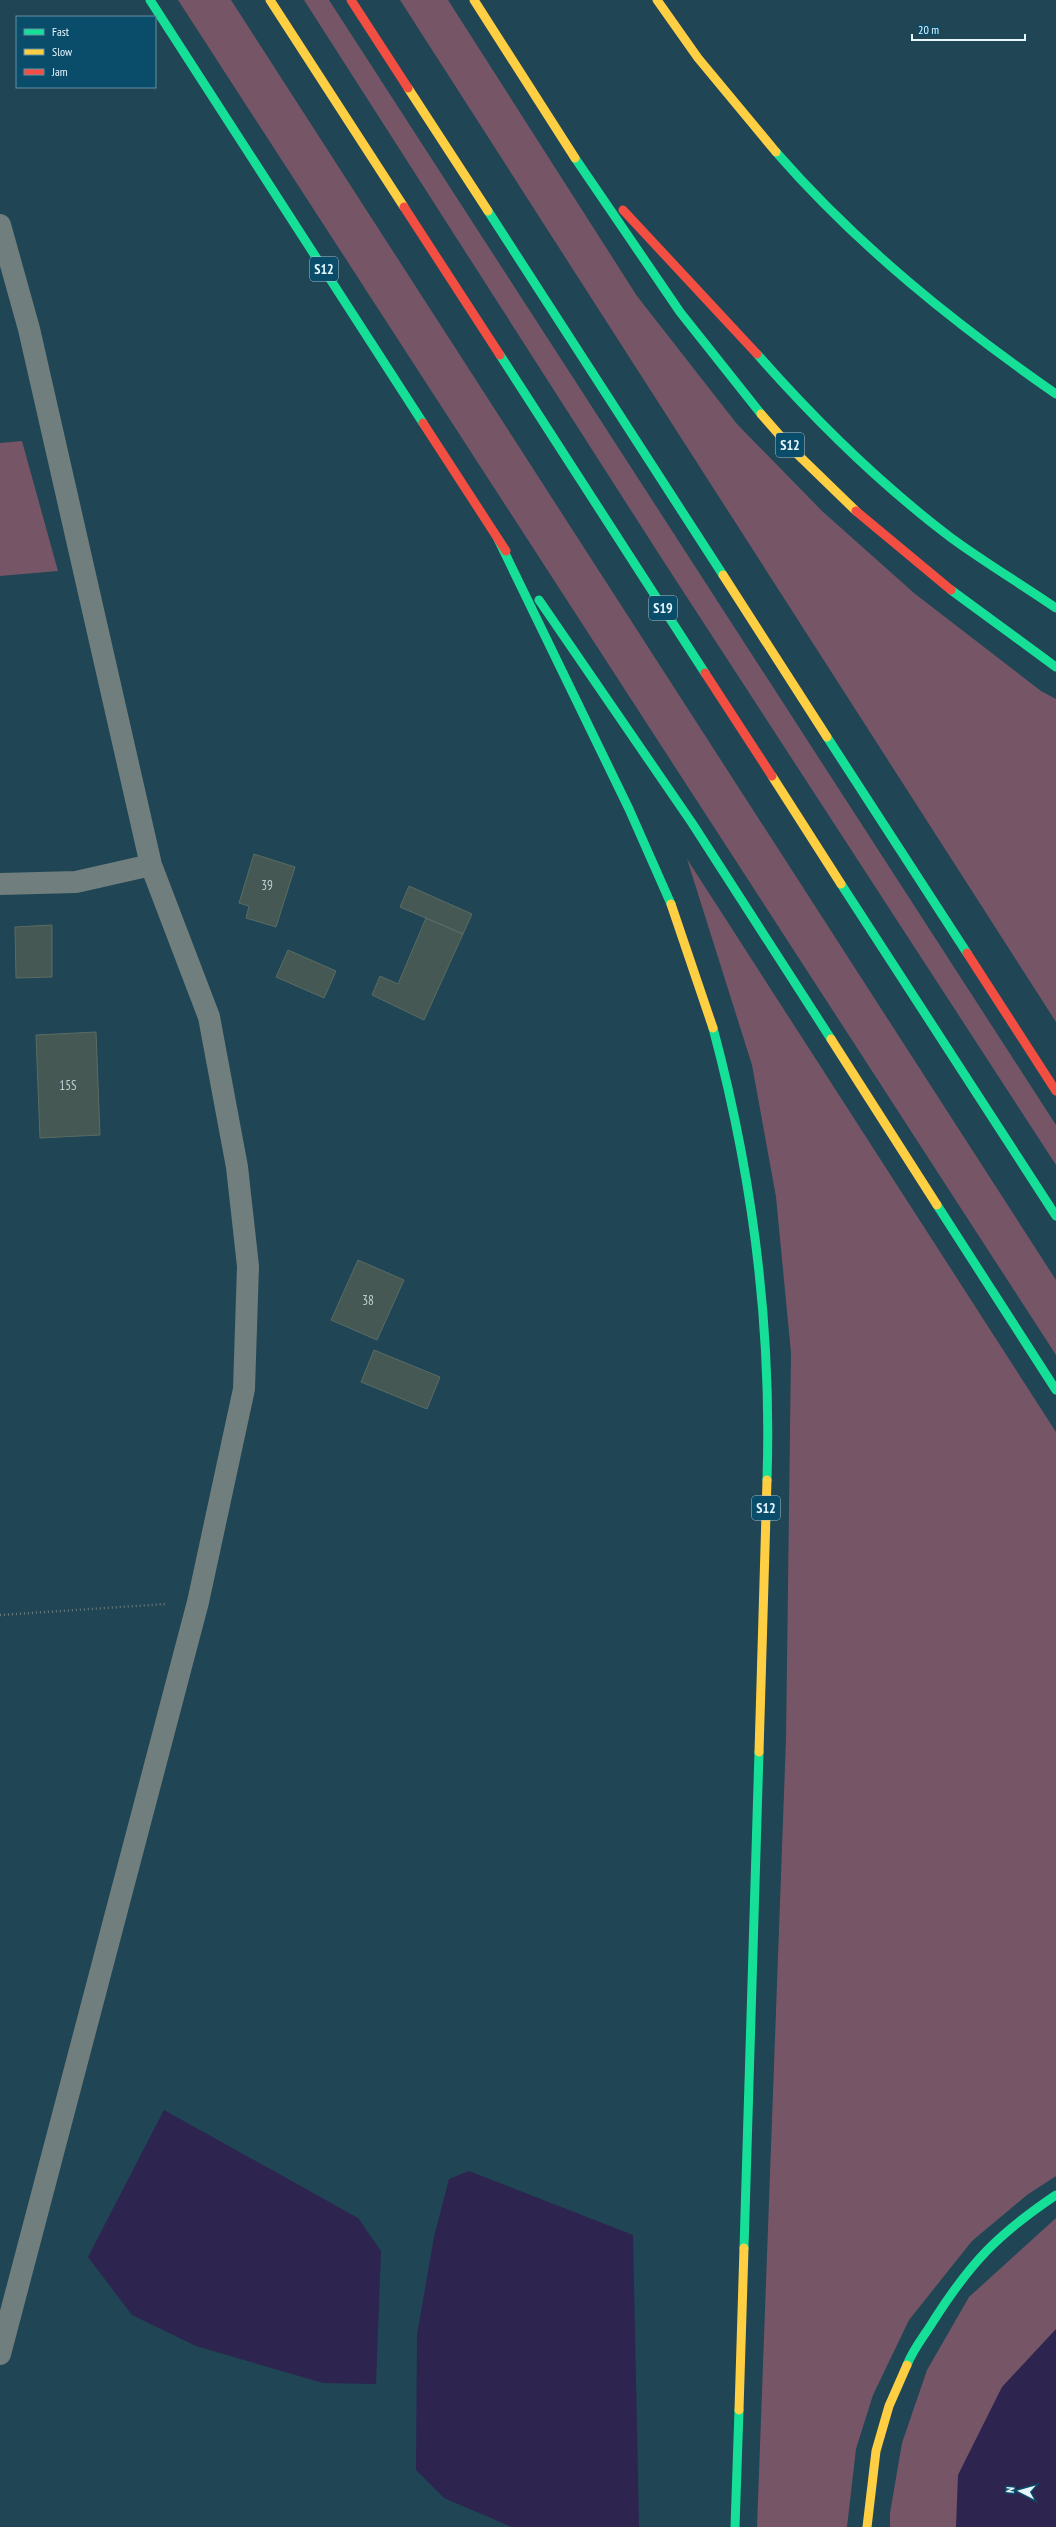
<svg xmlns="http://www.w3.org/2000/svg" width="1056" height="2527" font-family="'PT Sans Narrow',sans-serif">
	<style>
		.green { fill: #755566 }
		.water { fill: #2d244f }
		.building { fill: #465853; stroke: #596c64 }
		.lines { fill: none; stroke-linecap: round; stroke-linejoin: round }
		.path { stroke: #6c7c7e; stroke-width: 2.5; stroke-dasharray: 1 3; stroke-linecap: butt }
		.street { stroke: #707e7e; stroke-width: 22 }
		.fast { stroke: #16e098; stroke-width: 9 }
		.slow { stroke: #ffcf43; stroke-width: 9 }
		.jam { stroke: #f24e42; stroke-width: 9 }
		.labels { text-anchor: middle; stroke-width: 4; stroke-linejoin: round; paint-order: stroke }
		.number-label { font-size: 13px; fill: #bfced3 }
		.shield { fill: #0a4d6a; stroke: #a5c3d2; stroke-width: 1 }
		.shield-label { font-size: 14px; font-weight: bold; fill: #e7f6fe }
	</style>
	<rect width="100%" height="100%" fill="#204554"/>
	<path class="green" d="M 178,0 L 231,0 L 1056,1280 L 1056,1355 Z
		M 304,0 L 329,0 L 1056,1125 L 1056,1165 L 664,562 Z
		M 400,0 L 448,0 L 637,296 L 737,424 L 822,511 L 914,593 L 1041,691 L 1056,699 L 1056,1022 Z
		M 22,441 L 58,571 L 0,576 L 0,443 Z
		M 687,859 L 1056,1432 L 1056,2176 L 1027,2195 L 972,2241 L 909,2320 L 873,2395 L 856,2449 L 847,2527 L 757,2527 L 786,1739 L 791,1353 L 776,1197 L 752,1065 Z
		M 1056,2218 L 1056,2527 L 890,2527 L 890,2513 L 902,2443 L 927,2370 L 969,2297 Z"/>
	<path class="water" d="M 164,2110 L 358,2218 L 381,2251 L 376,2384 L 323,2383 L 196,2346 L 132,2315 L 88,2257 Z
		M 469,2171 L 633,2235 L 639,2527 L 512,2527 L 444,2498 L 416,2470 L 417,2335 L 434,2237 L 449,2179 Z
		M 1056,2329 L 1056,2527 L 956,2527 L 958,2475 L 1002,2387 Z"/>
	<path class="building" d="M 254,854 L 295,867 L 276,927 L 246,918 L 249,906 L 239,903 Z
		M 409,886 L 472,914 L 463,934 L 400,907 Z
		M 426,918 L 463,934 L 424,1020 L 372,995 L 380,976 L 398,984 Z
		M 52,925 L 52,977 L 16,978 L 15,927 Z
		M 288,950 L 336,971 L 324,998 L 276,977 Z
		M 96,1032 L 100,1135 L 40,1138 L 36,1035 Z
		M 358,1260 L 404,1280 L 377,1340 L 331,1320 Z
		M 374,1350 L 440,1377 L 427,1409 L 361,1382 Z"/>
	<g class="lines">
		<path class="path" d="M 0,1615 L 166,1604"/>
		<path class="street" d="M 0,225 L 29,329 L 151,865 L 209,1017 L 237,1167 L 248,1266 L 244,1389 L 198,1602 L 0,2354
			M 0,884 L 76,882 L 151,865"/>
		<path class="fast" d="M 150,0 L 423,423
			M 776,152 C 858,246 954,323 1056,394
			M 575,158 L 680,312 L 761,414
			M 488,211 L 723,575
			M 757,354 C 816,421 879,483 950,537 C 984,562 1021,584 1056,608
			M 500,355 L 705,673
			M 498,539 L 629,809 L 671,904
			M 951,590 L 1056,667
			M 539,600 L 692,823 L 831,1039
			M 827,737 L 967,953
			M 841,884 L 1056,1216
			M 713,1028 C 753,1177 772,1326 767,1480
			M 937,1205 L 1056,1390
			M 744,2248 L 759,1752
			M 907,2365 C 913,2349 925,2335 934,2320 C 971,2262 998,2234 1056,2195
			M 735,2527 L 739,2410"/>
		<path class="slow" d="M 270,0 L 404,207
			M 474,0 L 575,158
			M 657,0 L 698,58 L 776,152
			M 408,88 L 488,211
			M 761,414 L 790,447 L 856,511
			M 723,575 L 827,737
			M 772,776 L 841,884
			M 671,904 L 713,1028
			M 831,1039 L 937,1205
			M 759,1752 L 767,1480
			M 739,2410 L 744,2248
			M 867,2527 L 876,2451 L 889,2406 L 907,2365"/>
		<path class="jam" d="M 351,0 L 408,88
			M 404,207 L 500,355
			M 623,210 L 757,354
			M 423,423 L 506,551
			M 856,511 L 951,590
			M 705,673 L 772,776
			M 967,953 L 1056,1091"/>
	</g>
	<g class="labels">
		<g class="number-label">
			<text x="267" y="890">39</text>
			<text x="68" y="1090">15S</text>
			<text x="368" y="1305">38</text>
		</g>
		<g class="shield">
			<rect x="310" y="257" width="28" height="24" rx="3"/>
			<rect x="776" y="433" width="28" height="24" rx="3"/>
			<rect x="649" y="596" width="28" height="24" rx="3"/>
			<rect x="752" y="1496" width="28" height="24" rx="3"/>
		</g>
		<g class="shield-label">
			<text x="324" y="274">S12</text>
			<text x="790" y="450">S12</text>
			<text x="663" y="613">S19</text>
			<text x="766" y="1513">S12</text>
		</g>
	</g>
	<rect x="16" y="16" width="140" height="72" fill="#0a4d6a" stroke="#6291a5"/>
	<rect x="24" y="29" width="20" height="6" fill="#16e098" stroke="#6291a5"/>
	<text x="52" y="36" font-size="12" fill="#e7f6fe">Fast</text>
	<rect x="24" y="49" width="20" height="6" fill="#ffcf43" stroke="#6291a5"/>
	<text x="52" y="56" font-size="12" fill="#e7f6fe">Slow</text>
	<rect x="24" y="69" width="20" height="6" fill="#f24e42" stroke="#6291a5"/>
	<text x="52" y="76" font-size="12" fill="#e7f6fe">Jam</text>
	<g transform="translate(1020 2491) rotate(276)" stroke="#0a4d6a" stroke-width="3" paint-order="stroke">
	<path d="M0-3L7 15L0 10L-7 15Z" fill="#e7f6fe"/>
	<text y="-6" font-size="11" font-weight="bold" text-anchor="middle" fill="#e7f6fe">N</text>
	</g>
	<path d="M912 34v6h113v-6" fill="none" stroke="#e7f6fe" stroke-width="2"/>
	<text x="918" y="34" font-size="12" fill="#e7f6fe" stroke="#0a4d6a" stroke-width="3" paint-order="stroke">20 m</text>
</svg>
